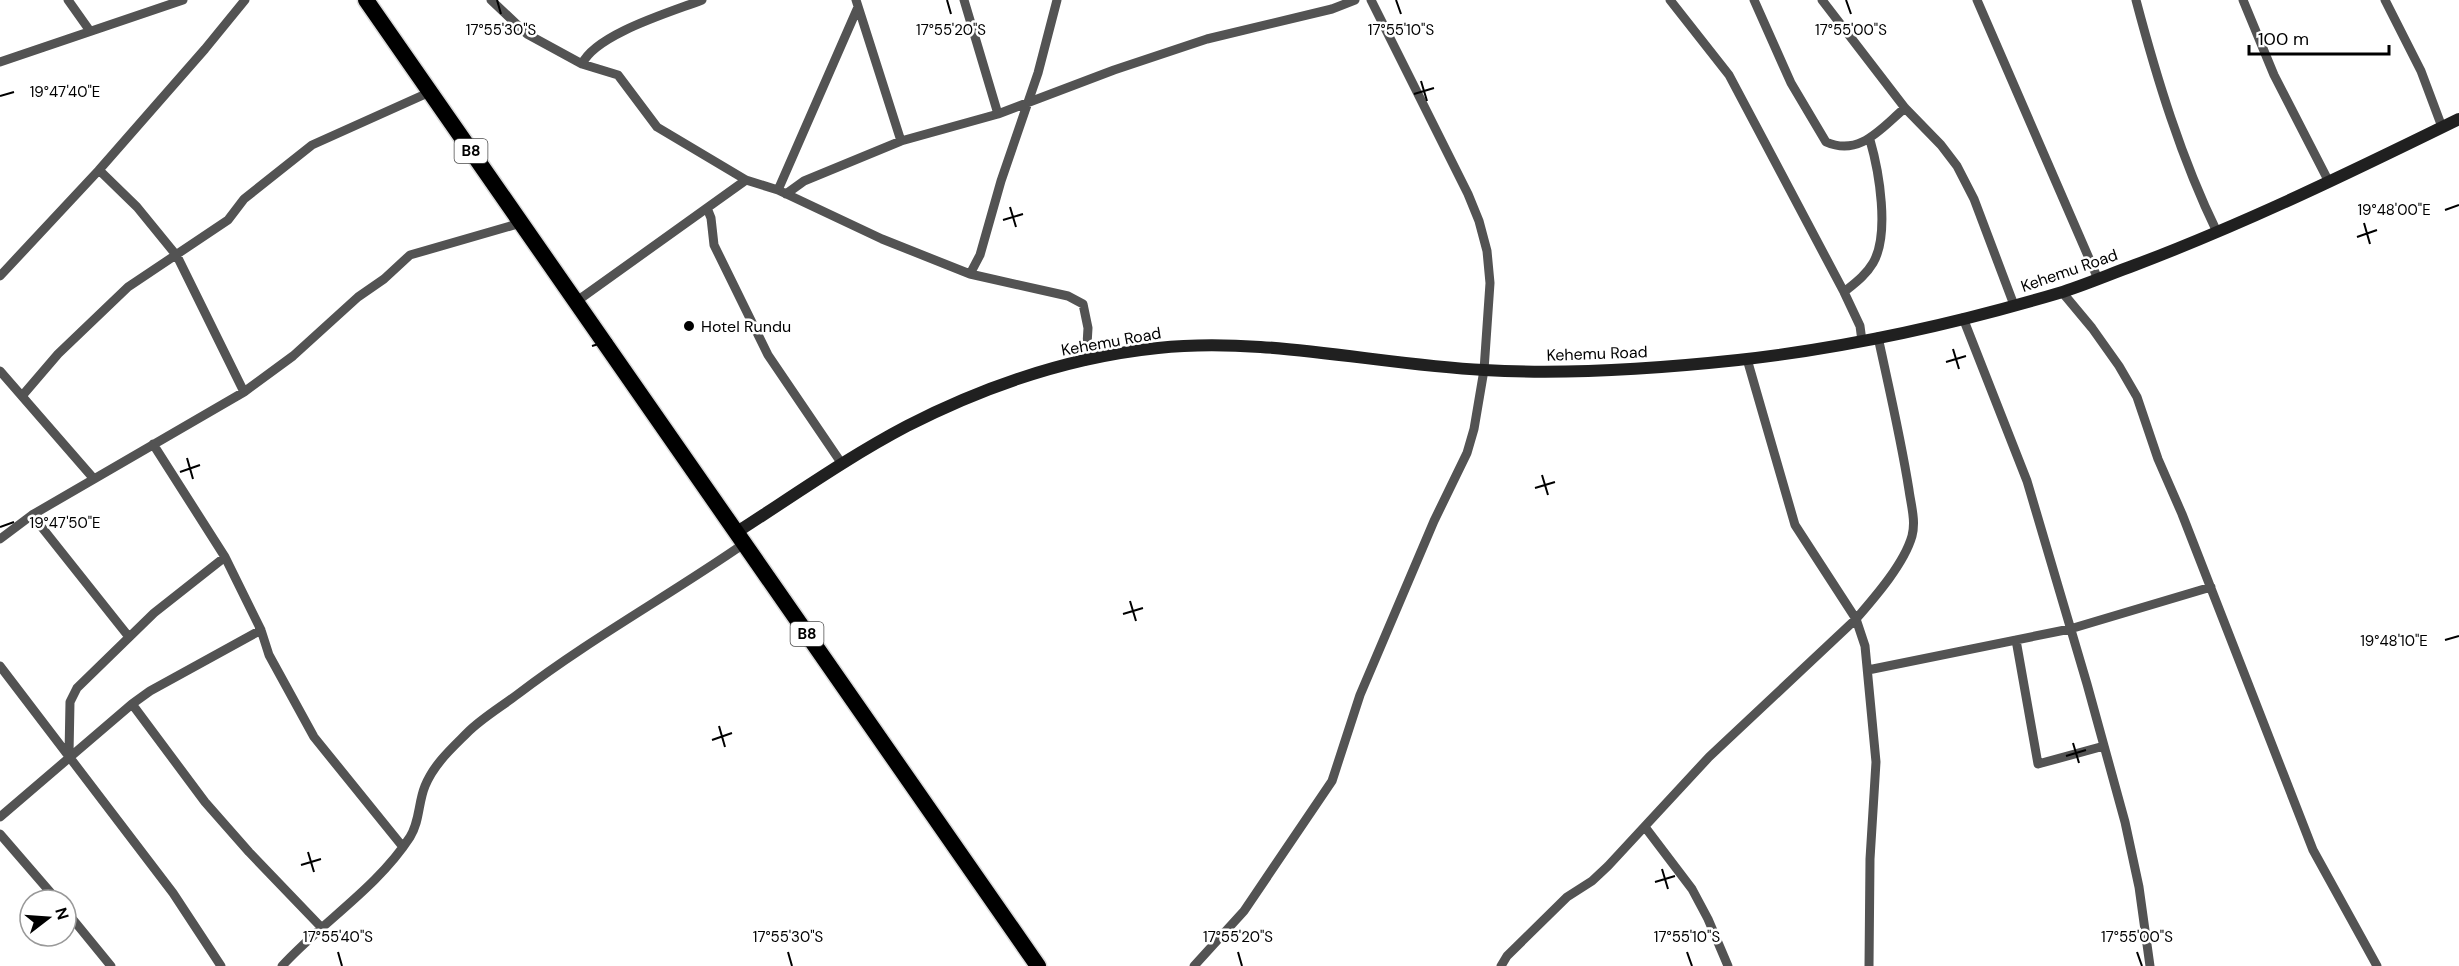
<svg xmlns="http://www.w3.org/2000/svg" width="2459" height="966" font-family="'DM Sans',sans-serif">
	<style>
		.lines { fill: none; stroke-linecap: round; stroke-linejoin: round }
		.highway-casing { stroke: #dbdbdb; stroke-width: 19 }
		.street { stroke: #535353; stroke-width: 9 }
		.secondary { stroke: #202020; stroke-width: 12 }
		.highway { stroke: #000; stroke-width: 16 }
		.ticks { fill: none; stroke: #000; stroke-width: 2 }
		.poi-dot { fill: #000; stroke: #fff; stroke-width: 2 }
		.labels { text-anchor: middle; stroke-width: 5; stroke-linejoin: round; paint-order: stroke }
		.shield { fill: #fff; stroke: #4c4c4c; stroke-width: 1.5 }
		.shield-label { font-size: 15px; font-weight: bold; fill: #000 }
		.street-label { font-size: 16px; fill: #000; stroke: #fff }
		.poi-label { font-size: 16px; fill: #000; stroke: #fff; text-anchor: start }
		.ticks-label { font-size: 15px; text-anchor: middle; fill: #000; stroke: #fff; stroke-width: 5; stroke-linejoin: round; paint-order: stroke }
	</style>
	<rect width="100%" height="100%" fill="#fff"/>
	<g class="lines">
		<g class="highway-casing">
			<path id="highway" d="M 366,0 L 1038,966"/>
		</g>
		<path class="street" d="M 68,0 L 90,31
			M 491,0 L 527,34 L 582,64 L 618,75 L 657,127 L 746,180 L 778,190 L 882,239 L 970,274 L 1068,296 L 1083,304 L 1088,328 L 1086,361
			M 856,0 L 901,141
			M 964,0 L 998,114
			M 1670,0 L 1729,75 L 1844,292 L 1860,326 L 1862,341
			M 1754,0 L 1791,83 L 1826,142 C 1860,157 1881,128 1905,108
			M 1822,0 L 1905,108 L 1941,145 L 1957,166 L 1974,199 L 2014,305
			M 1977,0 L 2098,279
			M 2136,0 C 2157,79 2181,158 2217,232
			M 2243,0 L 2274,75 L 2329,182
			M 2385,0 L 2421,71 L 2442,127
			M 0,62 L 183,0
			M 582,64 C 596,34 671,12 702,0
			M 99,170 L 137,207 L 177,256 L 244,392
			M 778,190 L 858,7
			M 786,194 L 804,181 L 901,141 L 998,114 L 1114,70 L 1207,39 L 1332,9 L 1355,0
			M 707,208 L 711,218 L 714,245 L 768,355 L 842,464
			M 970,274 L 980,255 L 1001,181 L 1038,73 L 1057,0
			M 0,276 L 99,170 L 205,49 L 245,0
			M 1844,292 C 1855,283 1866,275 1873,263 C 1890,234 1879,171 1870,140
			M 2062,292 L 2092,328 L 2119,366 L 2137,397 L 2158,459 L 2182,514 L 2313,850 L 2377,966
			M 577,301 L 746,180
			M 1963,318 L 2027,481 L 2087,684 L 2125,822 L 2139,887 L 2150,966
			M 1747,359 L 1795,525 L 1856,619 L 1865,646 L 1876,762 L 1870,859 L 1869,966
			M 0,371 L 94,479
			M 22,396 L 58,354 L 128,287 L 228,220 L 244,199 L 312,145 L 430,92
			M 153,444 L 225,557 L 261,630 L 269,655 L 314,737 L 403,847
			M 32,515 L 129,637
			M 0,539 L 32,515 L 244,392 L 293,356 L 358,297 L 384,279 L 410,255 L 521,223
			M 2016,640 L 2038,764 L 2104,746
			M 0,666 L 173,893 L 221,966
			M 1868,670 L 2070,629 L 2211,587
			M 132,704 L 205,802 L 249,852 L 321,927
			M 69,754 L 70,702 L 77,688 L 154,613 L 225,557
			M 0,817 L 132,704 L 150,691 L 261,630
			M 1645,827 L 1692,889 L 1708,919 L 1728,966
			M 0,834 L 57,900
			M 66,911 L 111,966
			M 282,966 C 322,922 377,888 410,837 C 420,821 418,803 425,786 C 434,764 451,749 467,733 C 482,718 501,707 518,694 C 590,639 670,595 745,543
			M 1194,966 L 1244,911 L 1332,781 L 1360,695 L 1434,521 L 1467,453 L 1474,429 L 1484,370 L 1490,283 L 1487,251 L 1479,221 L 1468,194 L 1371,0
			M 1501,966 L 1507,956 L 1567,897 L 1592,881 L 1608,866 L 1709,757 L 1856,619 C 1875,597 1904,564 1912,536 C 1916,521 1911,505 1909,490 C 1901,439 1889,388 1878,337"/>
		<path class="secondary" d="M 737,532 C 793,496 848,457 907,426 C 985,386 1070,357 1158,348 C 1262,336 1379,365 1484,370 C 1568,375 1654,369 1738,360 C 1846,348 1955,324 2059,293 C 2085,285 2110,274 2135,265 C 2246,223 2353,171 2459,119"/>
		<use href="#highway" class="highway"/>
	</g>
	<path class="ticks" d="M 497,0 L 501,14M 947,0 L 951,14M 1396,0 L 1401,14M 1846,0 L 1851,14M 1421,81 L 1427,101M 1414,94 L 1434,88M 0,96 L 14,92M 1010,207 L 1016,227M 2445,210 L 2459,205M 1003,220 L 1023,214M 2364,223 L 2370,244M 2357,237 L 2377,230M 599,333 L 605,353M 592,346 L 612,340M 1953,349 L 1959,369M 1946,362 L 1966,356M 187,458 L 193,479M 180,472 L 200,465M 1542,475 L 1548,495M 1535,488 L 1555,482M 0,527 L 14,522M 1130,601 L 1136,621M 1123,614 L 1143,608M 2445,640 L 2459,636M 719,726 L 725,747M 712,740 L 732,733M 2073,743 L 2079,763M 2066,756 L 2086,750M 308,852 L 314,872M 301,865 L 321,859M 1662,869 L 1668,889M 1655,882 L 1675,876M 338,952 L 342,966M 788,952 L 792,966M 1238,952 L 1242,966M 1687,952 L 1692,966M 2137,952 L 2142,966"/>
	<circle class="poi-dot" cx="689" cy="326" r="6"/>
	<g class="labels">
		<g class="shield">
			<rect x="454.5" y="139" width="33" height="24" rx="4.5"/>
			<rect x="790.5" y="622" width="33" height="24" rx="4.5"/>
		</g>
		<g class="shield-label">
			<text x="471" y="156">B8</text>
			<text x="807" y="639">B8</text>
		</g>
		<g class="street-label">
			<text transform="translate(2069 270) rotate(-19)" y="6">Kehemu Road</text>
			<text transform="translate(1111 341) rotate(-10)" y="6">Kehemu Road</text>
			<text transform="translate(1597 353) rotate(-2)" y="6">Kehemu Road</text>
		</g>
		<g class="poi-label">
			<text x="701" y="332">Hotel Rundu</text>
		</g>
	</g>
	<g class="ticks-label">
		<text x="501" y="35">17°55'30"S</text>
		<text x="951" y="35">17°55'20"S</text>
		<text x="1401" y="35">17°55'10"S</text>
		<text x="1851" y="35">17°55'00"S</text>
		<text x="65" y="97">19°47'40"E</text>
		<text x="2394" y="215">19°48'00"E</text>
		<text x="65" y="528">19°47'50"E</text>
		<text x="2394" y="646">19°48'10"E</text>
		<text x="338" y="942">17°55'40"S</text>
		<text x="788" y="942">17°55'30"S</text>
		<text x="1238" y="942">17°55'20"S</text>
		<text x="1687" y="942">17°55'10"S</text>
		<text x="2137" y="942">17°55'00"S</text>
	</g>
	<g transform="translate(48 918) rotate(73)"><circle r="28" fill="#ffffff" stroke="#999999" stroke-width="1.5"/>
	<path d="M0-4.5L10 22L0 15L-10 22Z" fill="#000000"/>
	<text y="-9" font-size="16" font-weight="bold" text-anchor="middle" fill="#000000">N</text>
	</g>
	<path d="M2249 45v9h140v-9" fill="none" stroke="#000000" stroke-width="3"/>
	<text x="2258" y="45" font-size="18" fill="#000000" stroke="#ffffff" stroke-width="4.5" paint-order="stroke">100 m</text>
</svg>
